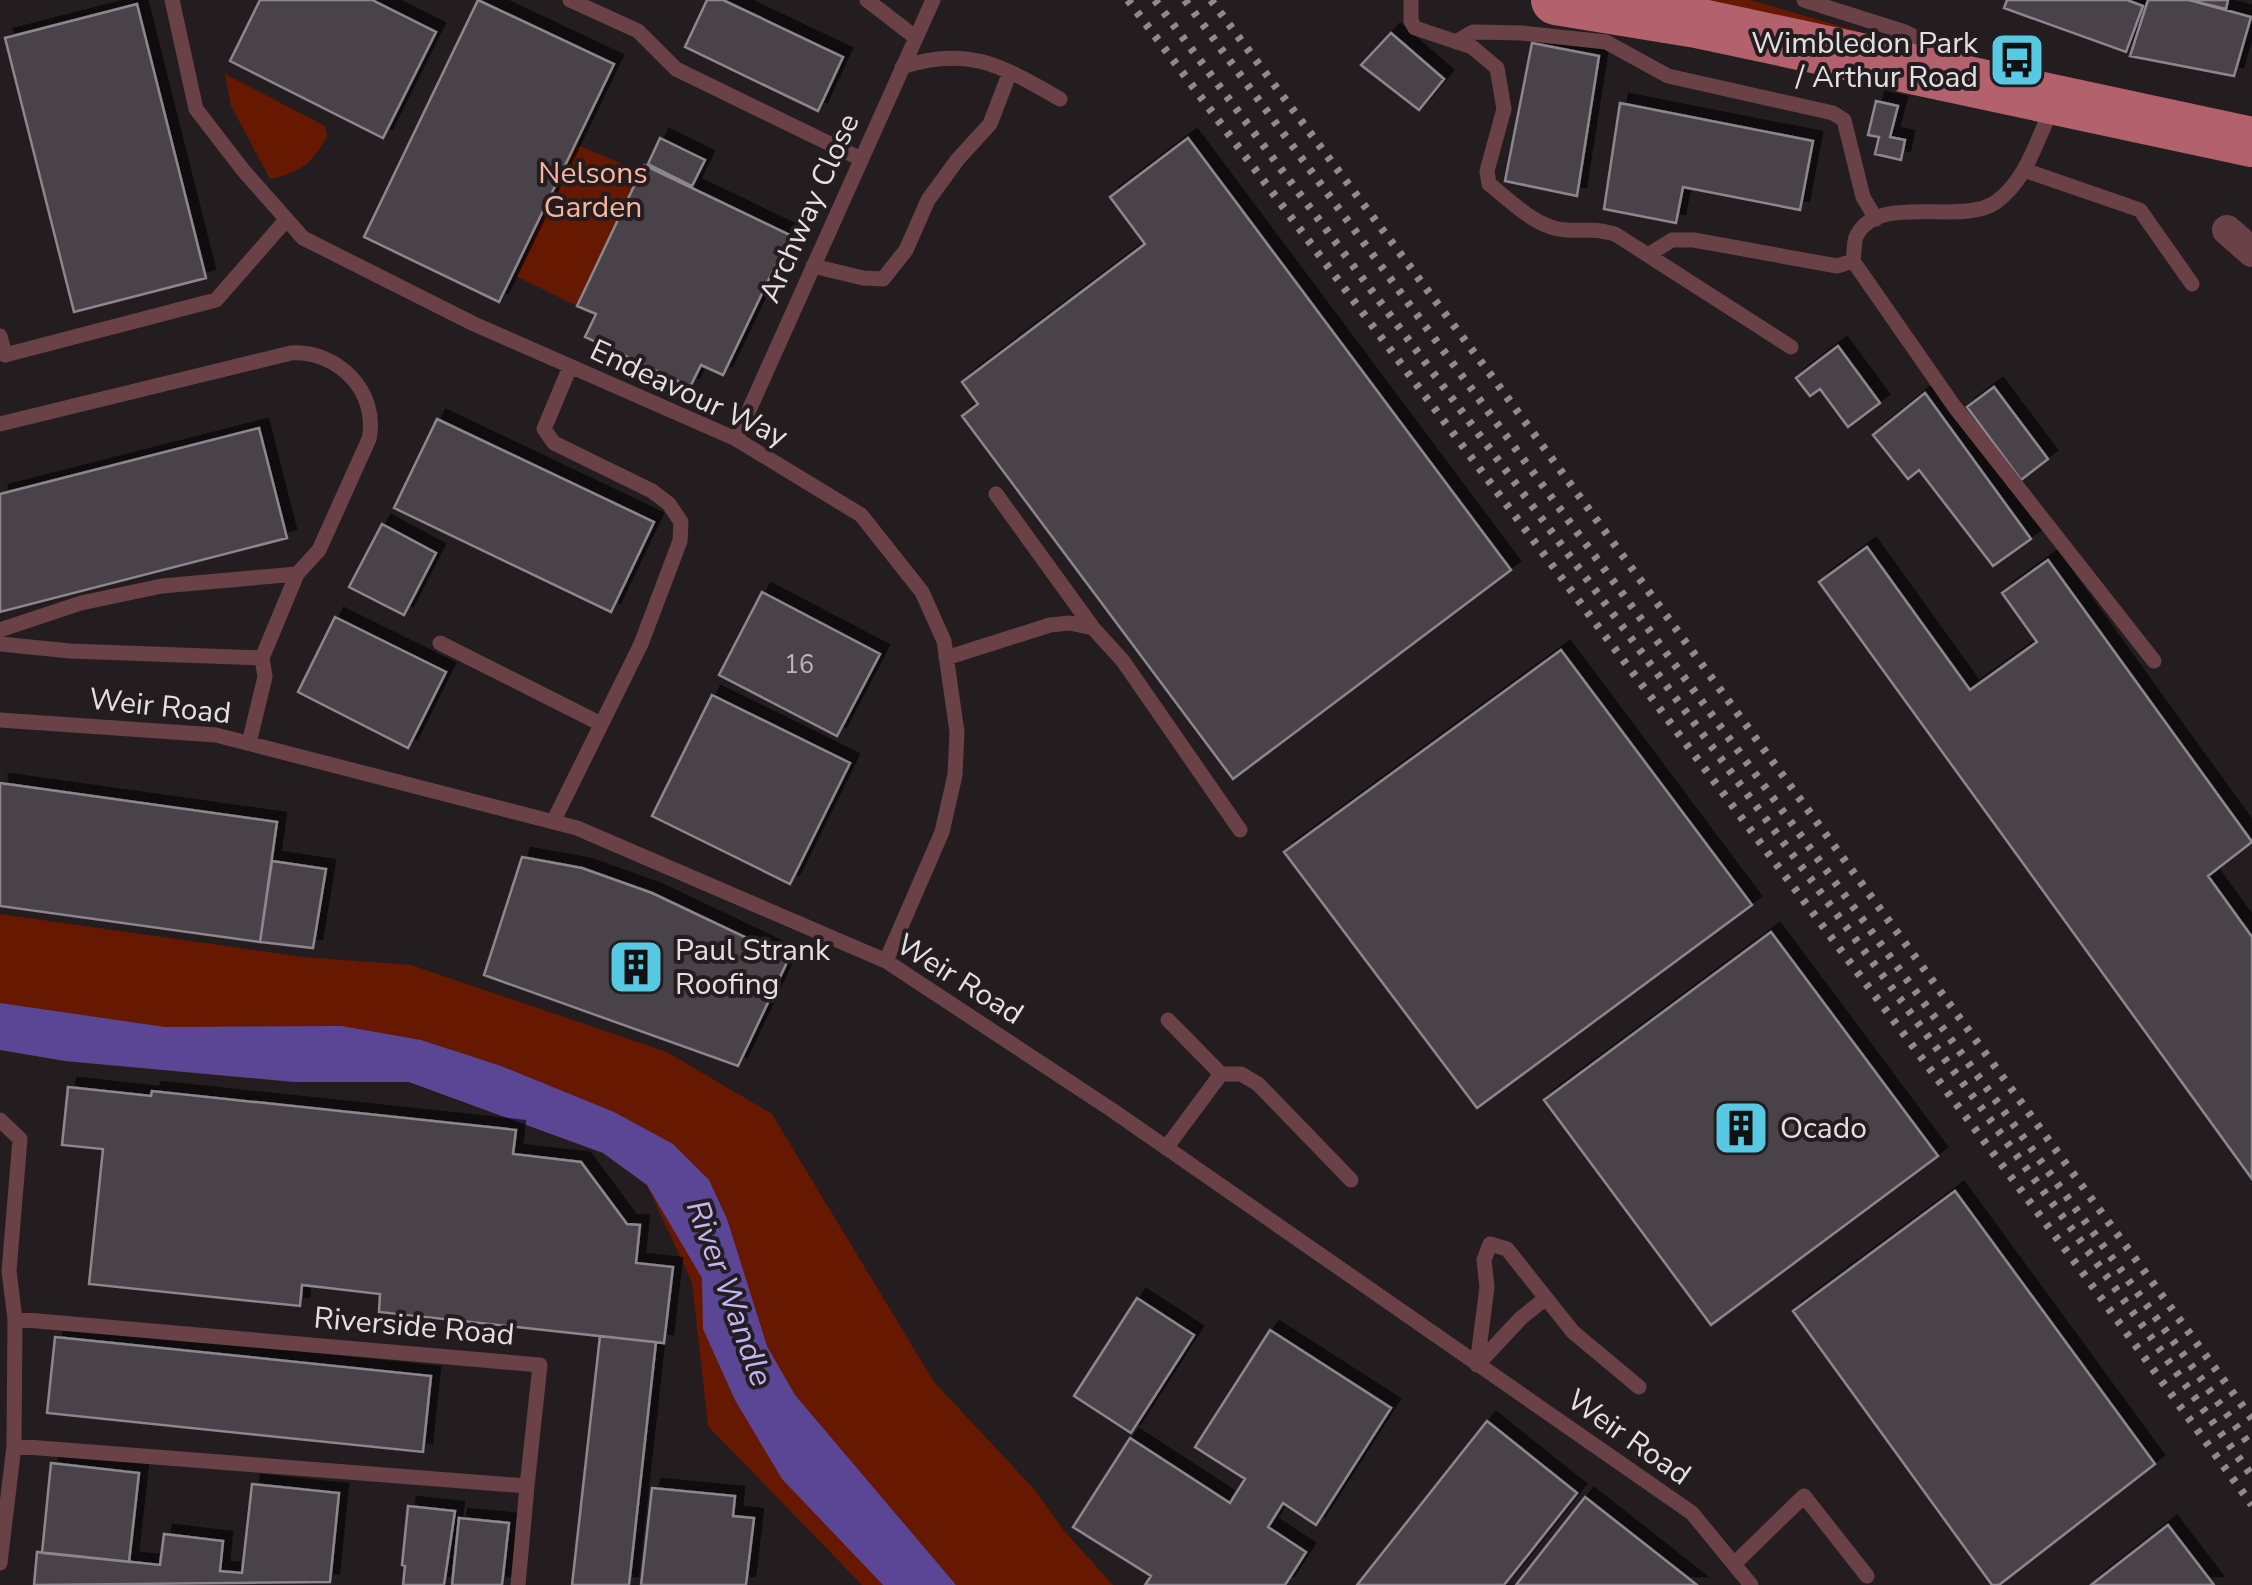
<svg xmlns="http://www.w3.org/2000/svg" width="2252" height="1585" font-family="'Nunito Sans',sans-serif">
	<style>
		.green { fill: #661800 }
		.water { fill: #5b4695 }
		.building { fill: #48434a; stroke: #8c868e; stroke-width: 2.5; filter: url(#shadow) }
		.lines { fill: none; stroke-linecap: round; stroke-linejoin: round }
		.service { stroke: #6a4147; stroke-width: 15 }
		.minor { stroke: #6a4147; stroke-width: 30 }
		.primary { stroke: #b3616d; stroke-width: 50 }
		.rail { stroke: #908a8c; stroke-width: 8; stroke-dasharray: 5 10; stroke-linecap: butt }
		.labels { text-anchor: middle; stroke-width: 8; stroke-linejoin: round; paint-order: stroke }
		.number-label { font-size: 25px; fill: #bdb8bb }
		.poi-label { font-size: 30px; fill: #e4dfe1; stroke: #241d20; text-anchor: start }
		.park-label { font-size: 30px; fill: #fdb29c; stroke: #241d20 }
		.street-label { font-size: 30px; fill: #e4dfe1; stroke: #241d20 }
		.water-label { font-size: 32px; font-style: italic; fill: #c1b4f6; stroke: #241d20 }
	</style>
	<defs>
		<filter id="shadow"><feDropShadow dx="9" dy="-9" stdDeviation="0" flood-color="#0009"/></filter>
	</defs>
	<rect width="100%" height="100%" fill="#241d20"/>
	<path class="green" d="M 1706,0 L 1751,0 L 1881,38 Z
		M 225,74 L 325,126 L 327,136 C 311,165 301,172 270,179 L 231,106 Z
		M 575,144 L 641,172 L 577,306 L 516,276 Z
		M 0,914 L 303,957 L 411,965 L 667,1052 L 772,1114 L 934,1382 L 1035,1490 L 1065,1532 L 1113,1585 L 862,1585 L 708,1426 L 692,1282 L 647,1185 L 603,1153 L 409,1082 L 295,1082 L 65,1061 L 0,1050 Z"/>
	<path class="water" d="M 0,1003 L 165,1027 L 341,1026 L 421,1040 L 501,1066 L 614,1112 L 673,1144 L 709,1180 L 727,1219 L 767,1346 L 795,1395 L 956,1585 L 883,1585 L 782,1479 L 735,1400 L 703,1329 L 702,1278 L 647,1185 L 603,1153 L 409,1082 L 295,1082 L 65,1061 L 0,1050 Z"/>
	<path class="building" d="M 260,0 L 372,0 L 436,32 L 383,138 L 230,61 Z
		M 478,0 L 614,64 L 499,302 L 364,237 Z
		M 707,0 L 723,0 L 843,57 L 818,111 L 685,47 Z
		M 2007,0 L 2127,0 L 2143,6 L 2126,52 L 2004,8 Z
		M 2148,0 L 2189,0 L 2251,17 L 2234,76 L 2130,56 Z
		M 2189,0 L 2228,0 L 2226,9 Z
		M 137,4 L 206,278 L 74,312 L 5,38 Z
		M 1391,33 L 1444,79 L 1419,110 L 1361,65 Z
		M 1532,43 L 1599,56 L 1577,196 L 1505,181 Z
		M 1876,101 L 1898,106 L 1890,137 L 1905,140 L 1901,160 L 1875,154 L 1879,137 L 1868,135 Z
		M 1620,103 L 1813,141 L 1800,210 L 1683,187 L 1676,223 L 1604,209 Z
		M 660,138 L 705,160 L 692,186 L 648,164 Z
		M 1188,138 L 1511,570 L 1233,779 L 962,416 L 978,404 L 962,382 L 1145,244 L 1110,197 Z
		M 644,165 L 790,235 L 723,375 L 701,365 L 690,387 L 585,337 L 596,314 L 577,306 Z
		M 1838,346 L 1880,403 L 1848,427 L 1820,389 L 1810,396 L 1796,378 Z
		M 1994,387 L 2048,459 L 2021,480 L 1967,407 Z
		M 1925,393 L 2031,539 L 1993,566 L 1919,470 L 1908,479 L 1873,435 Z
		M 437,419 L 654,522 L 611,612 L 394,508 Z
		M 259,428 L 287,538 L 0,612 L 0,494 Z
		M 382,524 L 436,553 L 404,615 L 349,587 Z
		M 1867,547 L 1970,690 L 2037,642 L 2002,593 L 2048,560 L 2252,842 L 2208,876 L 2252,937 L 2252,1179 L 1819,582 Z
		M 762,592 L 880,654 L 837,736 L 719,675 Z
		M 335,617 L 446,672 L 408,748 L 298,692 Z
		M 1561,650 L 1752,905 L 1477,1108 L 1284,852 Z
		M 712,695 L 850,763 L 790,884 L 652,816 Z
		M 0,783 L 277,822 L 260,942 L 0,906 Z
		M 522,857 L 582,868 L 652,893 L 789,958 L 738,1066 L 484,975 Z
		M 272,861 L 326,869 L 313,948 L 260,942 Z
		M 1771,932 L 1938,1156 L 1711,1325 L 1544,1100 Z
		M 68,1087 L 151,1096 L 152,1091 L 516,1130 L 513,1154 L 581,1162 L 627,1224 L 640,1225 L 636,1263 L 673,1267 L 664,1343 L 379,1312 L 380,1294 L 302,1285 L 300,1306 L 89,1284 L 103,1149 L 62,1145 Z
		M 1955,1191 L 2155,1464 L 1999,1585 L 1992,1585 L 1793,1311 Z
		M 1137,1298 L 1194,1335 L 1131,1433 L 1074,1396 Z
		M 1270,1330 L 1391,1408 L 1316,1525 L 1283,1503 L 1268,1527 L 1306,1552 L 1285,1585 L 1145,1585 L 1151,1576 L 1073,1527 L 1130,1438 L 1230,1503 L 1245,1479 L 1195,1447 Z
		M 600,1336 L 656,1342 L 629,1585 L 572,1585 Z
		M 55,1337 L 431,1376 L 423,1452 L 47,1413 Z
		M 1487,1421 L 1577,1493 L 1504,1585 L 1357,1585 Z
		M 51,1463 L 139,1473 L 129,1562 L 42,1553 Z
		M 252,1484 L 339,1493 L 330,1582 L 34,1585 L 37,1552 L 160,1565 L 164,1534 L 223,1541 L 220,1571 L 242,1573 Z
		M 652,1488 L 735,1496 L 733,1516 L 754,1518 L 746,1585 L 641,1585 Z
		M 1585,1497 L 1697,1585 L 1516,1585 Z
		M 408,1506 L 455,1511 L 444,1585 L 403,1585 L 405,1566 L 402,1565 Z
		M 459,1518 L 509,1523 L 502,1585 L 452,1585 Z
		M 2168,1525 L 2214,1585 L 2091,1585 Z"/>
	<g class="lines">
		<path class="service" d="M 172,0 L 196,109 L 243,170 L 303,238 L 474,324 L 736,439 L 861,515 L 922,592 L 944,641 L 957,732 L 955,775 L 942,832 L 886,961
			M 570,0 L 638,31 L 676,69 L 861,159
			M 867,0 L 915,37
			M 1411,0 L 1411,21 L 1415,28 L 1472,47 L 1497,68 L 1504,109 L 1487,171 L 1489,184 C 1511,201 1537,229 1566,230 C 1588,231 1592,228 1615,234 L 1791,347
			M 1804,0 L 1905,32 L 1954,58
			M 1456,42 L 1473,32 L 1522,33 L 1606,42 L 1668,76 L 1833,113 L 1844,120 L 1863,197 L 1876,219
			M 902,67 C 968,45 1002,66 1060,99
			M 2052,108 C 2037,140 2026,181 1996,202 C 1961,227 1877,191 1856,237 C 1854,243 1854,254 1853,261 L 1954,406 L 2154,661
			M 2024,170 L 2140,210 L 2192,284
			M 1648,255 L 1672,240 L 1694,240 L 1837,266 L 1853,261
			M 813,266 L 863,278 L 883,279 L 906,250 L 928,200 L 958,159 L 990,124 L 1010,72
			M 0,336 L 5,355 L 216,300 L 286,220
			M 0,424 L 291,353 C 338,350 379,392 369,439 L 319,550 L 297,574 L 162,586 L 81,603 L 0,630
			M 736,439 L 933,0
			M 996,494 L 1093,628
			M 440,643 L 601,724
			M 0,644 L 70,651 L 262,658 L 265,677 L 249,743
			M 262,658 L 297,574
			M 946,658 L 1050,625 L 1070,623 L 1093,628 L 1123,661 L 1240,830
			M 0,720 L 216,735 L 577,828 L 886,961 L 1112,1110 L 1692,1513 L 1751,1585
			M 553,822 L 641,644 L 680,541 L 681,522 L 669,504 L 652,491 L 554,443 L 544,429 L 570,367
			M 1168,1020 L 1221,1074
			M 0,1120 L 20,1139 L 9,1271 L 15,1319
			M 1166,1148 L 1221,1074 L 1241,1074 L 1258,1084 L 1351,1180
			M 1477,1365 L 1487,1287 L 1484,1260 L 1490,1244 L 1507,1249 L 1573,1332 L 1639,1387
			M 1477,1365 L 1521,1318 L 1546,1298
			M 0,1563 L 14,1446 L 15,1319 L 540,1365 L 527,1486 L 14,1446
			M 1734,1564 L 1804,1496 L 1867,1576
			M 518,1585 L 527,1486"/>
		<path class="minor" d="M 2227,230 L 2252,252"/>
		<path class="primary" d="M 1556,0 L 1697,23 L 2252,142"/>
		<path class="rail" d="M 1128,0 L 2077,1265 L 2252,1505
			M 1155,0 L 2094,1259 L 2252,1476
			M 1185,0 L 2252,1448
			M 1211,0 L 1496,382 L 2252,1419"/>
	</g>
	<defs>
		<g id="bus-square" transform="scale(2.875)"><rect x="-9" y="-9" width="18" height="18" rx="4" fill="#57c9e2" stroke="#241d20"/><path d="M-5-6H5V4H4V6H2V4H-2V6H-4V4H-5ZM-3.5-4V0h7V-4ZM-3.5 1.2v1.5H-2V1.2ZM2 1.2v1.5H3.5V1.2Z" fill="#111"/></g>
		<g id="building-square" transform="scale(2.875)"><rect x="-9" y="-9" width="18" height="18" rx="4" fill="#57c9e2" stroke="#241d20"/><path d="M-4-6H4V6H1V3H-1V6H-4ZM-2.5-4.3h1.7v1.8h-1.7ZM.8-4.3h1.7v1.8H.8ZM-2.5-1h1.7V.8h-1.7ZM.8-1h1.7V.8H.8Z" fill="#111"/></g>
	</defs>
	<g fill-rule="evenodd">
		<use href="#bus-square" x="2017" y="60"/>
		<use href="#building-square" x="636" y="967"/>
		<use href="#building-square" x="1741" y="1128"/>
	</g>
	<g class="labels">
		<g class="number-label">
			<text x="799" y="673">16</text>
		</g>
		<g class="poi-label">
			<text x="1978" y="53" text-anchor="end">Wimbledon Park<tspan x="1978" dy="34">/ Arthur Road</tspan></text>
			<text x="675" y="960">Paul Strank<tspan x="675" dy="34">Roofing</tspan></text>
			<text x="1780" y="1138">Ocado</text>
		</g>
		<g class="park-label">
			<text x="593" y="183">Nelsons<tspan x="593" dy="34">Garden</tspan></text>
		</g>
		<g class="street-label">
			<text transform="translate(809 208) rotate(-66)" y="10">Archway Close</text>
			<text transform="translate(689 393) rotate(25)" y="10">Endeavour Way</text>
			<text transform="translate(160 706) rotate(6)" y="10">Weir Road</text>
			<text transform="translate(960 979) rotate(32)" y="10">Weir Road</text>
			<text transform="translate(414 1326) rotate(5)" y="10">Riverside Road</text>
			<text transform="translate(1629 1437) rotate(35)" y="10">Weir Road</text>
		</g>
		<g class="water-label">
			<text transform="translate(730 1293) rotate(70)" y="11">River Wandle</text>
		</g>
	</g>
</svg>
